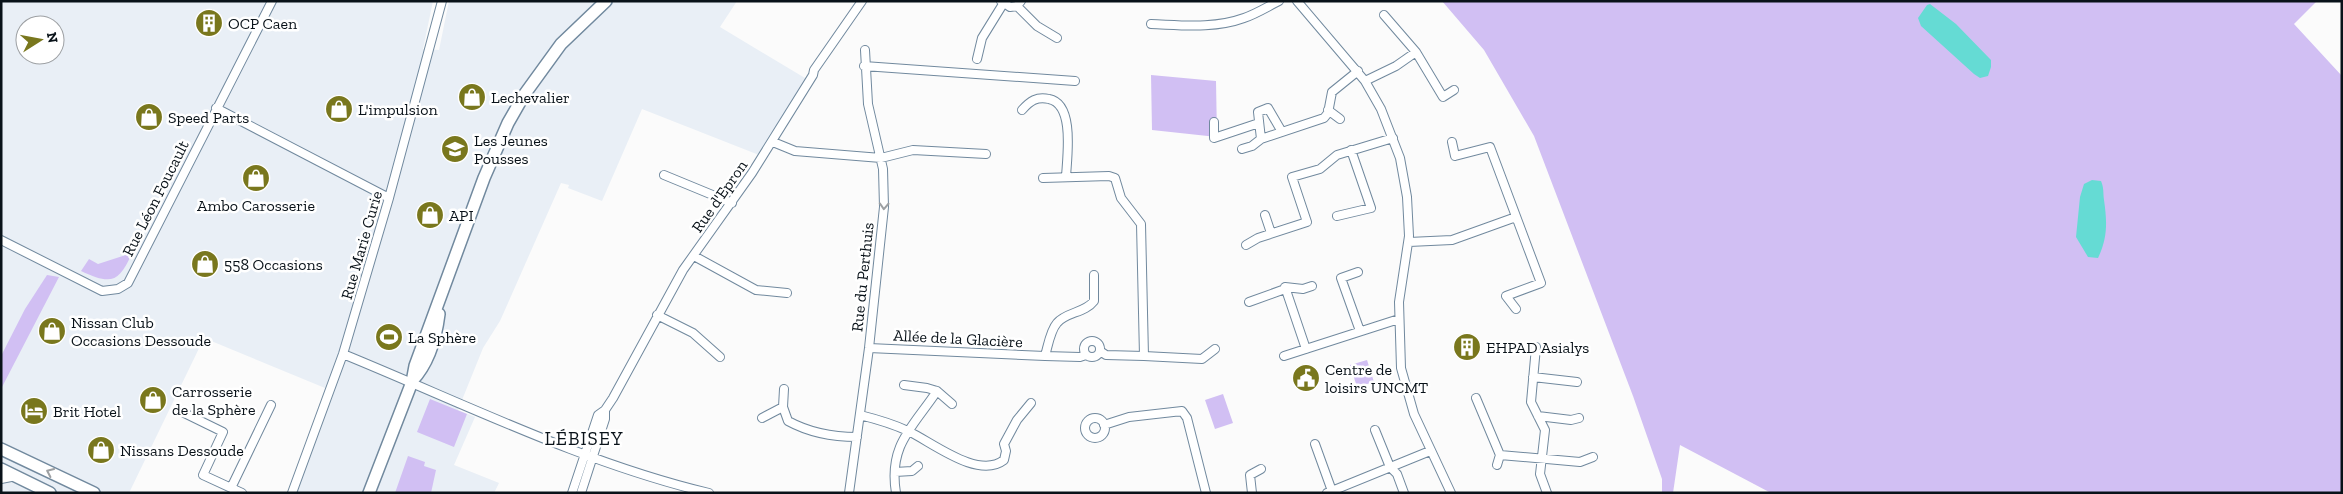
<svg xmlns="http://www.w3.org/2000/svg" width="2343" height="494" font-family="'Zilla Slab',serif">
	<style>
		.built { fill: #e9eff6; fill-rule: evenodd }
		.green { fill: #d1bff3 }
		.water { fill: #65dbd4 }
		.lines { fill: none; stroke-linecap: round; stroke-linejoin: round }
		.minor-casing { stroke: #71899e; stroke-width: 10 }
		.secondary-casing { stroke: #71899e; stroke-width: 14 }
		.minor { stroke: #fff; stroke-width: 8 }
		.secondary { stroke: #fff; stroke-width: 11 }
		.oneway { stroke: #9da0a3 }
		.labels { text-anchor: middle; stroke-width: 5; stroke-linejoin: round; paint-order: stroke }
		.poi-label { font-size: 16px; fill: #091219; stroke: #fff; text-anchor: start }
		.street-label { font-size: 16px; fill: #091219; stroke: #fff }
		.quarter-label { font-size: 19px; letter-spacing: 1px; fill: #091219; stroke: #fff }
	</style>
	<rect width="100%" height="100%" fill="#fbfbfb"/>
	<path class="built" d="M 1,1 L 433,1 L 423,49 L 439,50 L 449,1 L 737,1 L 720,27 L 805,78 L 759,155 L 642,109 L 602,201 L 568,188 L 569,185 L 561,183 L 500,321 L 483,348 L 458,410 L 475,417 L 454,465 L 499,483 L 494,493 L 287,493 L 301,461 L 325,388 L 204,338 L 129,493 L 1,493 ZM 25,25 L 55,25 L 55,55 L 25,55 Z"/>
	<path class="green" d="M 1442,1 L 2317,1 L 2294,24 L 2342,76 L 2342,493 L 1771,493 L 1680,445 L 1673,493 L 1662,493 L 1662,479 L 1633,396 L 1534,136 L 1484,50 Z
		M 1151,75 L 1216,81 L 1217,137 L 1152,130 Z
		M 132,253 C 119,283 111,285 81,271 L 89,259 L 98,264 Z
		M 47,275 L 59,277 L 1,389 L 1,356 L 25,309 Z
		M 1367,360 L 1374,382 L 1357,387 L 1350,365 Z
		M 1223,394 L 1233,423 L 1215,429 L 1205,400 Z
		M 430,399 L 467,414 L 454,447 L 417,432 Z
		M 408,456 L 425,462 L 424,466 L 436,470 L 431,493 L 395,493 Z"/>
	<path class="water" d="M 1930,4 L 1956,24 L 1991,60 L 1991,67 L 1988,76 L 1980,78 L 1974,74 L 1921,26 L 1918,18 L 1927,5 Z
		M 2092,180 L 2101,181 C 2104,188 2103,192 2104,200 C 2107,221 2108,237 2098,258 L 2088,257 L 2076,237 L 2080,197 L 2084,184 Z"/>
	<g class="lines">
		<g class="minor-casing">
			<path id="minor" d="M 1001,1 L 1010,7 L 1017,6 L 1021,1
				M 1297,1 L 1365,81 L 1381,109 L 1400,158 L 1407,197 L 1409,236 L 1399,302 L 1401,368 L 1414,414 L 1451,493
				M 1017,6 L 1037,26 L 1057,38
				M 1384,15 L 1416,52 L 1443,97 L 1454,90
				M 1151,24 C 1181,25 1214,29 1244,18 C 1256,14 1267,7 1279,1
				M 977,59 L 982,38 L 1003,4
				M 864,66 L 1075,81
				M 1365,81 L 1396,66 L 1416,52
				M 216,108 L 389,198
				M 1022,110 C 1030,101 1037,96 1049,99 C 1075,104 1067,157 1066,177
				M 1328,110 L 1340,119
				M 1214,122 L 1214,138 L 1259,123
				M 1282,132 L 1268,108 L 1258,112 L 1261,139 L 1324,118 L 1328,113 L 1332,92 L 1358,71
				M 773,142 L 795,151 L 881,158 L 913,150 L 986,154
				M 1452,142 L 1455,156 L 1490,147 L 1541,283 L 1506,296 L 1516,309
				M 1242,149 L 1252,146 L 1261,139
				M 664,175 L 732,203
				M 1043,178 L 1109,176 L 1115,178 L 1121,198 L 1141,224 L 1144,356 L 1202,359 L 1215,349
				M 1265,215 L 1271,233
				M 1337,216 L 1371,208 L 1351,150
				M 1,240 L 102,291 L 118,289 L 128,283 L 272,1
				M 1409,242 L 1452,240 L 1516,217
				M 1246,245 L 1258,238 L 1307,222 L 1292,177 L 1320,169 L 1337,155 L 1393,138
				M 694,256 L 756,290 L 787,293
				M 1358,272 L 1341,278 L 1360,331
				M 1249,302 L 1285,289
				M 657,315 L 693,333 L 720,357
				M1084 349a8 8 0 1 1 16 0a8 8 0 1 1-16 0Z
				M 1536,347 L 1531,402 L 1545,430 L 1540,474 L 1547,493
				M 869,348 L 1045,356 L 1080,357 L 1086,355
				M 1306,349 L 1285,287 L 1303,289 L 1312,286
				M 1100,351 L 1106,355 L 1144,356
				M 343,354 C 463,403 583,463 709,493
				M 1045,356 C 1048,346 1050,331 1057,323 C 1066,312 1085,313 1094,301 L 1094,275
				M 1284,356 L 1399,319
				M 1533,377 L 1577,382
				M 784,389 L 783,407 L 788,421 C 810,433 832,437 857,437
				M 937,391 L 952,404
				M 1476,398 L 1500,455 L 1580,462 L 1593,457
				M 178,410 L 223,432 L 203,475 L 242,493
				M 860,415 C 876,419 893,424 908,431 C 932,442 978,480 1004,460 L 1006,451 L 1004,444 L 1017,420 L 1031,403
				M 1538,416 L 1571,420 L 1579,418
				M 762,418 L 783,407
				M1085 428a10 10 0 1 1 20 0a10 10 0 1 1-20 0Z
				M 1104,425 L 1129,417 L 1182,411 L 1187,418 L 1206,493
				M 1375,430 L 1390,467 L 1397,474 L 1404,493
				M 1315,444 L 1332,491
				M 1497,465 L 1500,455
				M 895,472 L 912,471 L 918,466
				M 1,479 L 16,476
				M 231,488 L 271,405
				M 292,493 L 343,354 L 389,198 L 442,1
				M 572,493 L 598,415 L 605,410 L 613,398 L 683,270 L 752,173 L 813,75 L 814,70 L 862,1
				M 581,493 L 605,419 L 605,410
				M 849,493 L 869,348 L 884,207 L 883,169 L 868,104 L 865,50
				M 896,493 C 888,445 913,427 937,391 L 927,388 L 904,385
				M 1252,493 L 1250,475 L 1261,469
				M 1327,493 L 1430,451"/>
		</g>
		<g class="secondary-casing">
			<path id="secondary" d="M 412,381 C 429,363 436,338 439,314
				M 1,449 L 94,493
				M 1,469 L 50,493
				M 369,493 L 412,382 L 415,366 L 484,178 L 508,123 L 524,95 L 561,44 L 606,1"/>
		</g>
		<use href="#minor" class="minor"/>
		<use href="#secondary" class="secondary"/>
	</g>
	<defs><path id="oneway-chevron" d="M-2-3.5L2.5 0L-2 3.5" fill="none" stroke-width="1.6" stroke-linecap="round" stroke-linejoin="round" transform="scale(1.25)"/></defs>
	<g class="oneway">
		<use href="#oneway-chevron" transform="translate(884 206) rotate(93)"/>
		<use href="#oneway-chevron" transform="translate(50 472) rotate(-155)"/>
	</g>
	<defs>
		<g id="building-disc" transform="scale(1.4375)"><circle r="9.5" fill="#79771d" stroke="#fff"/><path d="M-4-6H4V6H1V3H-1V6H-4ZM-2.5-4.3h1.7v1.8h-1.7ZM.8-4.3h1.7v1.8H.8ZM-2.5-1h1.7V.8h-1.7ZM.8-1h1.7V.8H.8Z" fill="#fff"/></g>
		<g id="shop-disc" transform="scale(1.4375)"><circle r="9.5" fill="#79771d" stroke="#fff"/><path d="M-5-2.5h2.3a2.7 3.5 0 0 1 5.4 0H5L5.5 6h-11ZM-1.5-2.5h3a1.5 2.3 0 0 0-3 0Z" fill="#fff"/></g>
		<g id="school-disc" transform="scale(1.4375)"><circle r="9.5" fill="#79771d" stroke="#fff"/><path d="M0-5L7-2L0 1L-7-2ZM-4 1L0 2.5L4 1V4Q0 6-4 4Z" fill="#fff"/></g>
		<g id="stadium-disc" transform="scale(1.4375)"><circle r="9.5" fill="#79771d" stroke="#fff"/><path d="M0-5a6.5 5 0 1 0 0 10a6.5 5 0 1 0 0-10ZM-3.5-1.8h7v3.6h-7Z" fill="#fff"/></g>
		<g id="civic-disc" transform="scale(1.4375)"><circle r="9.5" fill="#79771d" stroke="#fff"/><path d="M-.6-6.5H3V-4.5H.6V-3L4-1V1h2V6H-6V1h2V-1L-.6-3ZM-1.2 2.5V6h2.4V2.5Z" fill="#fff"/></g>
		<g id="hotel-disc" transform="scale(1.4375)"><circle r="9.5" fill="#79771d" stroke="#fff"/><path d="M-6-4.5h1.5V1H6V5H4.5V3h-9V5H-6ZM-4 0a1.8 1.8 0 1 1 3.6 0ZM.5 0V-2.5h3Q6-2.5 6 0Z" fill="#fff"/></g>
	</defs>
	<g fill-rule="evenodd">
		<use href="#building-disc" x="209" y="23"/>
		<use href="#shop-disc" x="472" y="97"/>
		<use href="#shop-disc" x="339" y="109"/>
		<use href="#shop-disc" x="149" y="117"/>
		<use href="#school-disc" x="455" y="149"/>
		<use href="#shop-disc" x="256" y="178"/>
		<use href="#shop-disc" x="430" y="215"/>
		<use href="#shop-disc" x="205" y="264"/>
		<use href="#shop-disc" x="52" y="331"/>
		<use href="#stadium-disc" x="389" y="337"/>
		<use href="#building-disc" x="1467" y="347"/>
		<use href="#civic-disc" x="1306" y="378"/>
		<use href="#shop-disc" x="153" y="400"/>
		<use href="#hotel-disc" x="34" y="411"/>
		<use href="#shop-disc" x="101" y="450"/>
	</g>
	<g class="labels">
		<g class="poi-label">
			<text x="228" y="29">OCP Caen</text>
			<text x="491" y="103">Lechevalier</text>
			<text x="358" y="115">L'impulsion</text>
			<text x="168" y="123">Speed Parts</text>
			<text x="474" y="146">Les Jeunes<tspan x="474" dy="18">Pousses</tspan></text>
			<text x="256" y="211" text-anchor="middle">Ambo Carosserie</text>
			<text x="449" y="221">API</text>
			<text x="224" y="270">558 Occasions</text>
			<text x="71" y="328">Nissan Club<tspan x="71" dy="18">Occasions Dessoude</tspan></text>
			<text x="408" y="343">La Sphère</text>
			<text x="1486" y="353">EHPAD Asialys</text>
			<text x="1325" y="375">Centre de<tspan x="1325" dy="18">loisirs UNCMT</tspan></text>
			<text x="172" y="397">Carrosserie<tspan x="172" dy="18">de la Sphère</tspan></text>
			<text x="53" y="417">Brit Hotel</text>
			<text x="120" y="456">Nissans Dessoude</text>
		</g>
		<g class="street-label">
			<text transform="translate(719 196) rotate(-55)" y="6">Rue d'Epron</text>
			<text transform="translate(155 198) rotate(-63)" y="6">Rue Léon Foucault</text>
			<text transform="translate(361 245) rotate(-74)" y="6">Rue Marie Curie</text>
			<text transform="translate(862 277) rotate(-84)" y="6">Rue du Perthuis</text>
			<text transform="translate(958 338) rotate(3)" y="6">Allée de la Glacière</text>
		</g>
		<g class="quarter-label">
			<text x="584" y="445">LÉBISEY</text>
		</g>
	</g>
	<rect width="2343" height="494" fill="none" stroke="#091219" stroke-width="5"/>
	<g transform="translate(40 40) rotate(79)"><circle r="24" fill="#ffffff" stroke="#9da0a3"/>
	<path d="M0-4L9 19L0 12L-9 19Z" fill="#79771d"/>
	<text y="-8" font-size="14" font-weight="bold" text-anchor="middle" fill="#091219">N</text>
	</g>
</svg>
